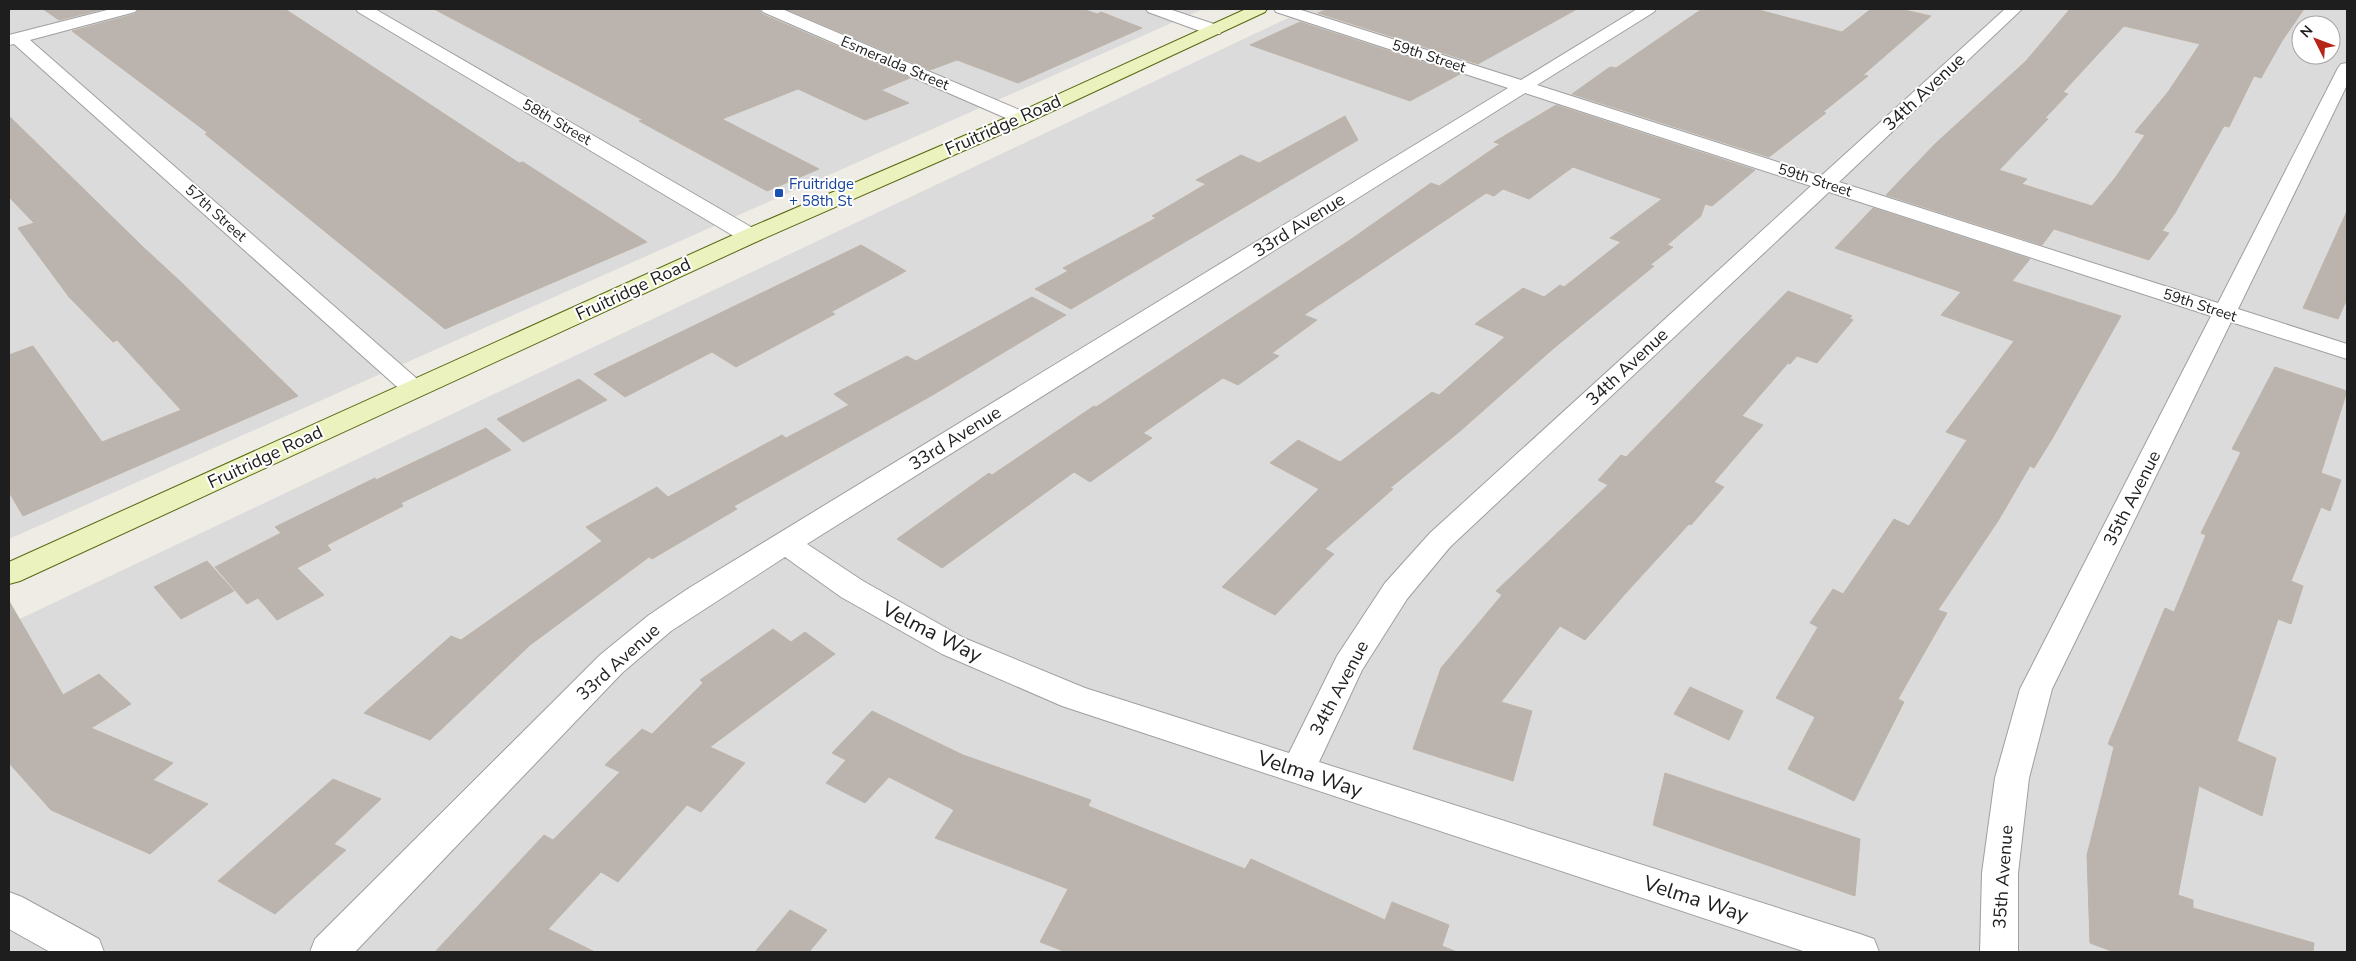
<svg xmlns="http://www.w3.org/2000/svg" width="2356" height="961" font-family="'Nunito Sans',sans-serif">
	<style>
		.residential { fill: #dcdbdb; fill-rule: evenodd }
		.building { fill: #bbb4ae; stroke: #beb4a9; fill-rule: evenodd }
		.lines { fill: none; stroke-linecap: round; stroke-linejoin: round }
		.street-casing { stroke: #9f9f9f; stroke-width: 2 }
		.secondary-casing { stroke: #576910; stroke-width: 2 }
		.street { fill: #fff; fill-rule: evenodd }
		.secondary { fill: #ebf2be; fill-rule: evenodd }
		.transit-dot { fill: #1a4fb4; stroke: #fff; stroke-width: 2 }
		.labels { text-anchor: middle; stroke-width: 4; stroke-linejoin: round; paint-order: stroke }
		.far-street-label { font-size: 15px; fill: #1e1e1e; stroke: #fff }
		.far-transit-label { font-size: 15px; fill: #164399; stroke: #fff; text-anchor: start }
		.street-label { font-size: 18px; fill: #1e1e1e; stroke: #fff }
		.near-street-label { font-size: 21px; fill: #1e1e1e; stroke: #fff }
	</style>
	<rect width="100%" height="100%" fill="#eeece5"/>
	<path class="residential" d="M 9,9 L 1203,9 L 9,539 Z
		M 1307,9 L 2347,9 L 2347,952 L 9,952 L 9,624 ZM 2301,25 L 2331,25 L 2331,55 L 2301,55 Z"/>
	<path class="building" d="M 43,9 L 104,9 L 59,20 Z
		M 139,9 L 285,9 L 519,163 L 523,162 L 647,242 L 445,329 L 205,134 L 208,133 L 72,31 L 135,14 Z
		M 434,9 L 759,9 L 762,14 L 910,78 L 881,90 L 909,103 L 865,120 L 798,89 L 722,119 L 819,169 L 767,191 L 639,121 L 643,120 Z
		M 786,9 L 1083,9 L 1097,14 L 1101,12 L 1142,28 L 1018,83 L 957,60 L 930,70 Z
		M 1328,9 L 1577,9 L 1478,64 L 1318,13 Z
		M 1702,9 L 1755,9 L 1842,32 L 1871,9 L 1900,9 L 1931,16 L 1863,75 L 1868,76 L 1823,112 L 1826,113 L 1769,157 L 1572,94 L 1610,67 L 1616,68 Z
		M 2070,9 L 2304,9 L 2282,41 L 2261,78 L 2254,76 L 2229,127 L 2224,126 L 2175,213 L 2162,231 L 2169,233 L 2149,260 L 2054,229 L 2042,245 L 1886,195 L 1936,143 L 2026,61 ZM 2124,26 L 2200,44 L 2168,92 L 2135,132 L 2145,135 L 2115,178 L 2092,206 L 2022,184 L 2027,179 L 1999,170 L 2048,119 L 2045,118 L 2068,94 L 2063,92 Z
		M 1300,22 L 1460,74 L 1410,101 L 1250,45 Z
		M 1556,105 L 1755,170 L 1712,206 L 1705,204 L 1701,216 L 1667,245 L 1673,247 L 1650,265 L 1654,266 L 1554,348 L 1459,432 L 1390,488 L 1393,489 L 1325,549 L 1334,554 L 1275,615 L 1222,587 L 1319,489 L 1270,463 L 1298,440 L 1340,462 L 1432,392 L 1439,395 L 1505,337 L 1475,324 L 1523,288 L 1544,297 L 1560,285 L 1564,287 L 1621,242 L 1610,238 L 1662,199 L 1573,167 L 1529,199 L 1503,189 L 1494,196 L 1486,193 L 1304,315 L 1317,320 L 1272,353 L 1279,356 L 1238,385 L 1223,378 L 1143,433 L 1152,438 L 1090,482 L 1074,472 L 942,568 L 897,539 L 989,473 L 992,475 L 1094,406 L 1096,407 L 1350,240 L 1431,183 L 1439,186 L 1500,144 L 1494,142 Z
		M 9,116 L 142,246 L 182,283 L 298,396 L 23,516 L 9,492 L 9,355 L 33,346 L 102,442 L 181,410 L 117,340 L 113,342 L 69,297 L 18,228 L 34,223 L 9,197 Z
		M 1345,116 L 1358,140 L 1071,309 L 1035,289 L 1068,271 L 1063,268 L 1156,218 L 1152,216 L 1206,184 L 1196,180 L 1241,155 L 1259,163 Z
		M 1873,208 L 2030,259 L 2012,281 L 2121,316 L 2052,439 L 2034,468 L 2030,466 L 1998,521 L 1938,610 L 1947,613 L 1898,699 L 1904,702 L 1854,801 L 1788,769 L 1815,717 L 1776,698 L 1818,627 L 1810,623 L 1833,589 L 1843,594 L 1894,519 L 1909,526 L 1967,440 L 1946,432 L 2014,341 L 1941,315 L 1961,292 L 1835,248 Z
		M 2347,211 L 2347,299 L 2338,319 L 2303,308 Z
		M 861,245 L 906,271 L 831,312 L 835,314 L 736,367 L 712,352 L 625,397 L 594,374 Z
		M 1788,291 L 1852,316 L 1849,318 L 1853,320 L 1817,363 L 1797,356 L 1790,364 L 1788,363 L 1742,416 L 1763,425 L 1714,482 L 1724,487 L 1691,525 L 1689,524 L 1624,595 L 1585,640 L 1560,626 L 1501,702 L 1532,711 L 1513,781 L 1413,749 L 1441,668 L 1502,595 L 1496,591 L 1608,485 L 1598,480 L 1621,455 L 1626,457 Z
		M 1032,297 L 1066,315 L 931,396 L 734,506 L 737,509 L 652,559 L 649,557 L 530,645 L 430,740 L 364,713 L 451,636 L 461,640 L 602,541 L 586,527 L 657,487 L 668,497 L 782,435 L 786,438 L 849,405 L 834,394 L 907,356 L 916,361 Z
		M 2275,367 L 2347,391 L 2321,473 L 2341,480 L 2330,511 L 2321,507 L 2291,581 L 2303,586 L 2291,624 L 2278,619 L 2237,741 L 2276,758 L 2262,816 L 2199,786 L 2178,895 L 2193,900 L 2193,908 L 2314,943 L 2313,952 L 2114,952 L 2090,943 L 2087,855 L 2114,747 L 2108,744 L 2165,608 L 2174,612 L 2206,535 L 2201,533 L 2241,452 L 2232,449 Z
		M 579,379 L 607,400 L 523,442 L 497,419 Z
		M 486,428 L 511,450 L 401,503 L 403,506 L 327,545 L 331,550 L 297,568 L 324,595 L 277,620 L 258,598 L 247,604 L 215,567 L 281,533 L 275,527 L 375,478 L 376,480 Z
		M 207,561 L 234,591 L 181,619 L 154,587 Z
		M 9,601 L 63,695 L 99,674 L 131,704 L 91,728 L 173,763 L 153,780 L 208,804 L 150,854 L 51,810 L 9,763 Z
		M 773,629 L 791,642 L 805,632 L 835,654 L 710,747 L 745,763 L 701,812 L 687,805 L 618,882 L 601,872 L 548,929 L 595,952 L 435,952 L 544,835 L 553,840 L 620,772 L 605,765 L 642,729 L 652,734 L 703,683 L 700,680 Z
		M 1690,687 L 1743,711 L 1729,740 L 1674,714 Z
		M 872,711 L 963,755 L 1091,800 L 1088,806 L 1245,869 L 1251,859 L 1385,920 L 1392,902 L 1449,925 L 1442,946 L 1457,952 L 1066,952 L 1040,942 L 1068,889 L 935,838 L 954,810 L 889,777 L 865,803 L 826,783 L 846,760 L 832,753 Z
		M 1665,773 L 1860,839 L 1855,896 L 1653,825 Z
		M 333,779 L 381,799 L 334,844 L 346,850 L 275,914 L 218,881 Z
		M 790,910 L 827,930 L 809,952 L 755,952 Z"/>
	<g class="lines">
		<g class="street-casing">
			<path id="street" d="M 111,9 L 137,9 L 135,12 L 30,40 L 423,384 L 427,389 L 423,394 L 414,397 L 405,394 L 14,44 L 9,45 L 9,35 Z
				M 356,9 L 375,9 L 758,231 L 761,236 L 758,241 L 750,242 L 742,241 L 358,12 Z
				M 761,9 L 782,9 L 1029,114 L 1031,118 L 1029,122 L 1015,122 L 763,12 Z
				M 1146,9 L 1169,9 L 1220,26 L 1222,30 L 1220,34 L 1208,34 L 1148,12 Z
				M 1274,9 L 1298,9 L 1521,80 L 1637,9 L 1656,9 L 1654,12 L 1537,85 L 1821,176 L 2005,9 L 2022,9 L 1839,182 L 2218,303 L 2338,68 L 2341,64 L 2347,63 L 2347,85 L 2238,309 L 2347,344 L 2347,359 L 2231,322 L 2052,689 L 2029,778 L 2018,873 L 2018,952 L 1980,952 L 1982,873 L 1995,778 L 2020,689 L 2211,316 L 1829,192 L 1450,547 L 1407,599 L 1362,670 L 1319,762 L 1860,934 L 1874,939 L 1879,952 L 1806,952 L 1062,706 L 942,654 L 841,597 L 785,557 L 671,631 L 622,673 L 355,952 L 310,952 L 315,939 L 600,655 L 649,615 L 689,588 L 1508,88 L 1276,12 ZM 1525,93 L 1811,186 L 1430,533 L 1385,583 L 1337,656 L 1289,753 L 1085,688 L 964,638 L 863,581 L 807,544 Z
				M 9,892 L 22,897 L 99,939 L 104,952 L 50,952 L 9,929 Z"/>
		</g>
		<g class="secondary-casing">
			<path id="secondary" d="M 1246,9 L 1267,9 L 1265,12 L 1029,122 L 758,241 L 20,581 L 9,584 L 9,562 L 742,231 L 1015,114 Z"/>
		</g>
		<use href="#street" class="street"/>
		<use href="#secondary" class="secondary"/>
	</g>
	<rect class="transit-dot" x="774" y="188" width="10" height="10" rx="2.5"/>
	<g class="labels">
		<g class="far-street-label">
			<text transform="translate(1429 56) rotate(18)" y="5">59th Street</text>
			<text transform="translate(895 63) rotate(23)" y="5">Esmeralda Street</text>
			<text transform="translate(557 122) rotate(30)" y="5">58th Street</text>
			<text transform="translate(1815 180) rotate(18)" y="5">59th Street</text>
			<text transform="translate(216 213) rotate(42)" y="5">57th Street</text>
			<text transform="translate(2200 305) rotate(18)" y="5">59th Street</text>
		</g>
		<g class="far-transit-label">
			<text x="789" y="189">Fruitridge<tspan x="789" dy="17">+ 58th St</tspan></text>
		</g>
		<g class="street-label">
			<text transform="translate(1924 92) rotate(-43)" y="6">34th Avenue</text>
			<text transform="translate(1003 125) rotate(-24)" y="6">Fruitridge Road</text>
			<text transform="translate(1299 225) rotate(-32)" y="6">33rd Avenue</text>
			<text transform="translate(633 289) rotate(-25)" y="6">Fruitridge Road</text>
			<text transform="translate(1627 367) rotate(-43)" y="6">34th Avenue</text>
			<text transform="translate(955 438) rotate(-32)" y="6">33rd Avenue</text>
			<text transform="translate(265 457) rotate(-25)" y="6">Fruitridge Road</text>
			<text transform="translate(2132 498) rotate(-63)" y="6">35th Avenue</text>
			<text transform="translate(618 662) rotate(-42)" y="6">33rd Avenue</text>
			<text transform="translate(1339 688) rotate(-62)" y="6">34th Avenue</text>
			<text transform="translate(2003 877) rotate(-86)" y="6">35th Avenue</text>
		</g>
		<g class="near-street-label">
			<text transform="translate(932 632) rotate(27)" y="7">Velma Way</text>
			<text transform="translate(1310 774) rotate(18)" y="7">Velma Way</text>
			<text transform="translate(1696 899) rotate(18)" y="7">Velma Way</text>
		</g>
	</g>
	<rect width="2356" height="961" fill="none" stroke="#1e1e1e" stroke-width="20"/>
	<g transform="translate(2316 40) rotate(312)"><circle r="24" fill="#ffffff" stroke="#a5a5a5"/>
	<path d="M0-4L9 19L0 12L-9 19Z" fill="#b62515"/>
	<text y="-8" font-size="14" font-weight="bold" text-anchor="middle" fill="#1e1e1e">N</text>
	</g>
</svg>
